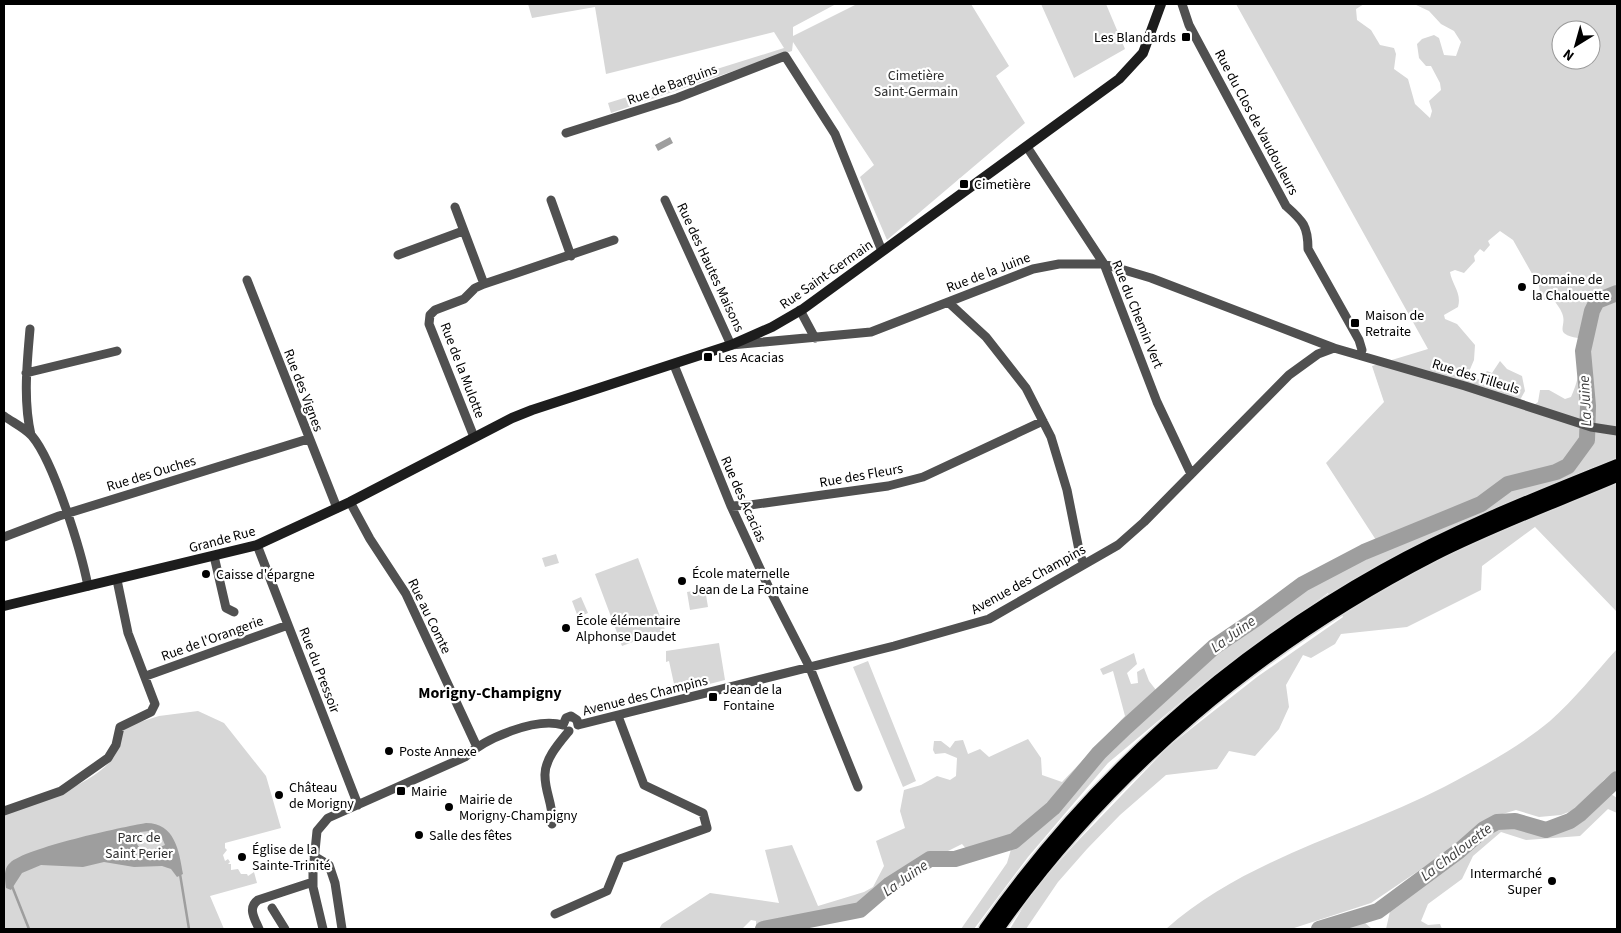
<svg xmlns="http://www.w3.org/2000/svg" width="1621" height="933" font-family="'Source Sans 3',sans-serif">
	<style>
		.green { fill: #d7d7d7; fill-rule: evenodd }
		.water { fill: #9e9e9e; fill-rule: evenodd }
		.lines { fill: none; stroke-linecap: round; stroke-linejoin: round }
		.stream { stroke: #9e9e9e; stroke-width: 2.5 }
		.river { stroke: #9e9e9e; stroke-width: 16 }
		.primary-casing { stroke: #dbdbdb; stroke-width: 15 }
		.street { stroke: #505050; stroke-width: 9 }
		.secondary { stroke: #1d1d1d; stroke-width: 10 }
		.primary { stroke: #000; stroke-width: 12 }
		.poi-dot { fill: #000; stroke: #fff; stroke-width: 2 }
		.labels { text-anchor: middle; stroke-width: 4.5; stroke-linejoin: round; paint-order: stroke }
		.poi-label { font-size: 14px; fill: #000; stroke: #fff; text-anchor: start }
		.park-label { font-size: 14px; fill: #2e2e2e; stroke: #fff }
		.street-label { font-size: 14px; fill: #000; stroke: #fff }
		.water-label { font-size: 15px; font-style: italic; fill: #3f3f3f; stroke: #fff }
		.quarter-label { font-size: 16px; font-weight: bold; fill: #000; stroke: #fff }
	</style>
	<rect width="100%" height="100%" fill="#fff"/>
	<path class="green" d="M 528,4 L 836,4 L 793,27 L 793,36 L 857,4 L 971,4 L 1009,66 L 996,76 L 1025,123 L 887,240 L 860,177 L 874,165 L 793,42 L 792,51 L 611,113 L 608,103 L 784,48 L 774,32 L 606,74 L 595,7 L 532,18 Z
		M 1041,4 L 1106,4 L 1125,49 L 1074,78 Z
		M 1236,4 L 1364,4 L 1356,9 L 1357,20 L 1371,30 L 1380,45 L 1394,48 L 1396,54 L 1394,69 L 1408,79 L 1415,104 L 1430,118 L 1432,111 L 1429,101 L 1441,90 L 1440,83 L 1431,66 L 1426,66 L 1419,58 L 1417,44 L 1422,39 L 1434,35 L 1439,38 L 1444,55 L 1456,56 L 1461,42 L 1454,31 L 1441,24 L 1429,11 L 1414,4 L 1617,4 L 1617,612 L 1535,527 L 1482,566 L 1481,590 L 1407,627 L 1341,634 L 1335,644 L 1311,658 L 1303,655 L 1286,685 L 1289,707 L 1279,729 L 1255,756 L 1229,751 L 1217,769 L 1166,775 L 1120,815 L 1087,849 L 1058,882 L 1026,929 L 1010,929 L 1032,892 L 1073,846 L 1168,747 L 1257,677 L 1343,617 L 1328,593 L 1200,686 L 1108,763 L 1028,857 L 974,929 L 961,929 L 1007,863 L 1012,846 L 995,845 L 968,851 L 962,844 L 938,856 L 920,860 L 891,880 L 861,905 L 817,916 L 809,924 L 787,929 L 756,929 L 756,921 L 751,920 L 742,929 L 659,929 L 662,924 L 710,893 L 779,903 L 765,850 L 792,845 L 818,906 L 864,892 L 873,887 L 884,866 L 876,841 L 905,828 L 900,811 L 904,790 L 921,785 L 937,776 L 950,780 L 956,776 L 957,758 L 945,753 L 935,754 L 933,750 L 934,741 L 941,741 L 950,748 L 955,741 L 963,740 L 968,754 L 980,749 L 989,757 L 1028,739 L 1041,758 L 1042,775 L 1062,782 L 1125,716 L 1113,671 L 1103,675 L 1100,669 L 1134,653 L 1137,664 L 1127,673 L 1131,684 L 1138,683 L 1137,672 L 1144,668 L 1149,681 L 1156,690 L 1215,639 L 1314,572 L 1376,540 L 1326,463 L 1384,402 L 1372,366 L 1428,349 ZM 1561,30 L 1591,30 L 1591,60 L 1561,60 ZM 1500,231 L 1513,240 L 1539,286 L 1541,300 L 1553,299 C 1556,303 1560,308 1562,313 C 1568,327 1552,333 1578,338 C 1581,362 1581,374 1571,397 L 1565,399 L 1549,390 L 1540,390 L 1538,402 L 1534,405 L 1520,400 L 1525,391 L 1522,376 L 1507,369 L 1500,361 L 1492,373 L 1487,371 L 1480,380 L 1468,374 L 1474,360 L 1475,345 L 1457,324 L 1445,319 L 1444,315 L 1458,307 C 1462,293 1452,285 1450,272 L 1455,270 L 1464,273 L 1475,261 L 1474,256 L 1480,249 L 1484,252 L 1490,245 L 1488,241 Z
		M 556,554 L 559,563 L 545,567 L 542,558 Z
		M 638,558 L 665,630 L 622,646 L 595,574 Z
		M 705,589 L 708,607 L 690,610 L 687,592 Z
		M 581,597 L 588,613 L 578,617 L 572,601 Z
		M 719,643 L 725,680 L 682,691 L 674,684 L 669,661 L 666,662 L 666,651 Z
		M 1617,649 L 1617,770 L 1604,780 L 1581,807 L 1561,815 L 1539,817 L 1516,810 L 1489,818 L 1461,842 L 1371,903 L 1291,929 L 1166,929 C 1244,859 1353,834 1444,787 C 1480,768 1519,747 1550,721 C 1574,700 1595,673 1617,649 Z
		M 868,661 L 916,781 L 903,787 L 853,667 Z
		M 198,711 L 224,723 L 266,776 L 281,828 L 225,843 L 225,848 L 227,850 L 223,855 L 225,861 L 228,859 L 230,862 L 228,864 L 231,864 L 231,870 L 238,869 L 241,874 L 247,874 L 248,876 L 254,872 L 257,883 L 210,896 L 224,929 L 4,929 L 4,814 C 37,802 92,786 114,757 C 119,749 121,736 124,727 L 159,716 Z
		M 1611,794 L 1617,798 L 1617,813 L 1608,809 L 1580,836 L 1526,840 L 1501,832 L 1473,856 L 1462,879 L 1428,904 L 1421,921 L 1428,925 L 1440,924 L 1442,929 L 1386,929 L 1391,907 L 1500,824 C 1512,823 1522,826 1534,829 C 1576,837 1583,821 1611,794 Z
		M 1364,922 L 1372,929 L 1341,929 Z"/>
	<path class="water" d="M 670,137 L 673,143 L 658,151 L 655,145 Z
		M 146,823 C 175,823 179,851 183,874 L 177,877 L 171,869 L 162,866 L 134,867 L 104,862 L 83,867 L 41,865 L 22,873 L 11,890 L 6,888 C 5,879 3,869 10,863 C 25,848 122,827 146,823 ZM 150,831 L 162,838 L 165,845 L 150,851 L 139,847 L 134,840 L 134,836 L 140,832 Z"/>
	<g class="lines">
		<path class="stream" d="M 180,874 L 189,929
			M 12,886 L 29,929"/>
		<path class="river" d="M 763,929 L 860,910 L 889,885 L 930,859 L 955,859 L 1014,841 L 1053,808 L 1099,753 L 1126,727 L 1214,647 L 1257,618 L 1303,584 L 1364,552 L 1481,504 L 1508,484 L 1556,472 L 1568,466 L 1587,440 L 1588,406 L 1583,351 L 1592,311 L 1597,301 L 1617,293
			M 1319,929 L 1378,911 L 1459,851 L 1484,829 L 1497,822 L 1515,821 L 1546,830 L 1570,821 L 1580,814 L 1617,779"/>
		<g class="primary-casing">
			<path id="primary" d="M 985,929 C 1089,781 1225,658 1383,570 C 1458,528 1538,497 1617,465
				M 998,929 C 1110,770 1261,644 1434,555 C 1493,525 1556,502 1617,476"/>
		</g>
		<path class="street" d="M 1182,4 L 1189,25 L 1286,206 C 1303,221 1308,226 1308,249 L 1359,340 L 1362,350 L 1360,355
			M 566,133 L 677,98 L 785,56 L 835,134 L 882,251
			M 1027,147 L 1104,264 L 1157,402 L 1191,474
			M 551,200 L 571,256
			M 665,200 L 731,345 L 871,332 L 1033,269 L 1059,264 L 1104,264 L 1151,278 L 1334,348
			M 455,207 L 484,284
			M 398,255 L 463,231
			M 247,280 L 337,508
			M 948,302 L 986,337 L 1026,388 L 1051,437 L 1067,490 L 1080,555 L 1084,564
			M 800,310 L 815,338
			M 30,329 C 27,364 23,400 31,435
			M 674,365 L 731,506 L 769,588 L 810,668 L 858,787
			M 26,373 L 117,351
			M 4,416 C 12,422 25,428 32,436 C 54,462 81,551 88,586
			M 474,437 L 429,324 L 430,315 L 435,310 L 464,299 L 475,288 L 484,284 L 614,240
			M 350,502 L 370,539 L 406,594 L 477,747
			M 731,506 L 750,505 L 888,486 L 923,477 L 1043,421
			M 4,537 L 59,516 L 308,439
			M 257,545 L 358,805
			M 214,556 L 226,608 L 234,612
			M 146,676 L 288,625
			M 563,725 L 566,718 L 571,716 L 577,720 L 578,725
			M 578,725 L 894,646 L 989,619 L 1118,545 L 1144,522 L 1289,375 L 1318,354 L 1334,348 L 1465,386 L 1591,427 L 1617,431
			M 4,811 L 61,791 L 108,758 L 116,745 L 120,727 L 151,712 L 155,704 L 128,633 L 117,580
			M 552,824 C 554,806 545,793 545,776 C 544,760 559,743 569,731
			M 314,856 L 329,865 L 335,883 L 342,929
			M 272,908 L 285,929
			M 555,914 L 607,891 L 620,859 L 707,828 L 703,813 L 644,785 L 618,716
			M 259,929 C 255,919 247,908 258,900 L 313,882
			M 323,929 L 313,887 L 313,871 L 317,831 L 328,818 L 465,757 C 485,738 536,717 563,725"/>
		<path class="secondary" d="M 4,606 L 257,545 L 350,502 L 512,418 L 532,410 L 731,345 L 772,327 L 803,309 L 1119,79 L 1143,53 L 1161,4"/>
		<use href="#primary" class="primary"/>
	</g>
	<g class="poi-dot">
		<rect x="1181" y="32" width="10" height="10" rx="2.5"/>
		<rect x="959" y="179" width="10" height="10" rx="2.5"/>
		<circle cx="1522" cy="287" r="5"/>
		<rect x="1350" y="318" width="10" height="10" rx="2.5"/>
		<rect x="703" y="352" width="10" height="10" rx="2.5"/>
		<circle cx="206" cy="574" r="5"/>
		<circle cx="682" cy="581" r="5"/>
		<circle cx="566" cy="628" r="5"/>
		<rect x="708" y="692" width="10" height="10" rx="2.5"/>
		<circle cx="389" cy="751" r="5"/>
		<rect x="396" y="786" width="10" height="10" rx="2.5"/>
		<circle cx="279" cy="795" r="5"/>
		<circle cx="449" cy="807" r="5"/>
		<circle cx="419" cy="835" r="5"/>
		<circle cx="242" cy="857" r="5"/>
		<circle cx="1552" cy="881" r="5"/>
	</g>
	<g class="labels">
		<g class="poi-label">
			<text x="1176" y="42" text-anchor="end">Les Blandards</text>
			<text x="974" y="189">Cimetière</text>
			<text x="1532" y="284">Domaine de<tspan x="1532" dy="16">la Chalouette</tspan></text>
			<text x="1365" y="320">Maison de<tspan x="1365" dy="16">Retraite</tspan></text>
			<text x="718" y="362">Les Acacias</text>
			<text x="692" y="578">École maternelle<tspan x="692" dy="16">Jean de La Fontaine</tspan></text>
			<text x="216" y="579">Caisse d'épargne</text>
			<text x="576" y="625">École élémentaire<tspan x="576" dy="16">Alphonse Daudet</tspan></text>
			<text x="723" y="694">Jean de la<tspan x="723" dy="16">Fontaine</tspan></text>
			<text x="399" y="756">Poste Annexe</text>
			<text x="289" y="792">Château<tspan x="289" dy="16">de Morigny</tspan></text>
			<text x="411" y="796">Mairie</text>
			<text x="459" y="804">Mairie de<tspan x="459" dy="16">Morigny-Champigny</tspan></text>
			<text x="429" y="840">Salle des fêtes</text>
			<text x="252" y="854">Église de la<tspan x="252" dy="16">Sainte-Trinité</tspan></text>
			<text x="1542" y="878" text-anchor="end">Intermarché<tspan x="1542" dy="16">Super</tspan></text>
		</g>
		<g class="park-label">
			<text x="916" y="80">Cimetière<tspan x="916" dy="16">Saint-Germain</tspan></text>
			<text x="139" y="842">Parc de<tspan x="139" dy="16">Saint Perier</tspan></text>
		</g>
		<g class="street-label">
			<text transform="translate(672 84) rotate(-20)" y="5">Rue de Barguins</text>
			<text transform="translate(1257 122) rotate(62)" y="5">Rue du Clos de Vaudouleurs</text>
			<text transform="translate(711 267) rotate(65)" y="5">Rue des Hautes Maisons</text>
			<text transform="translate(988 272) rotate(-21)" y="5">Rue de la Juine</text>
			<text transform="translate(826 274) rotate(-35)" y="5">Rue Saint-Germain</text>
			<text transform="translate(1138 314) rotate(68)" y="5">Rue du Chemin Vert</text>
			<text transform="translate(463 370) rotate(69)" y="5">Rue de la Mulotte</text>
			<text transform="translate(1476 376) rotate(17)" y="5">Rue des Tilleuls</text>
			<text transform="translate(304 390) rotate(69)" y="5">Rue des Vignes</text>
			<text transform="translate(151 473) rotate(-17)" y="5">Rue des Ouches</text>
			<text transform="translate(861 475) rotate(-10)" y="5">Rue des Fleurs</text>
			<text transform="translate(744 499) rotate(66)" y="5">Rue des Acacias</text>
			<text transform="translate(222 539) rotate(-15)" y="5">Grande Rue</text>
			<text transform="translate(1028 579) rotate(-29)" y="5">Avenue des Champins</text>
			<text transform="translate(430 616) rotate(64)" y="5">Rue au Comte</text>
			<text transform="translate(212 638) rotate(-20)" y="5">Rue de l'Orangerie</text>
			<text transform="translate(320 670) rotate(69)" y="5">Rue du Pressoir</text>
			<text transform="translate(645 695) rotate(-14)" y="5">Avenue des Champins</text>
		</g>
		<g class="water-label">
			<text transform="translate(1585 401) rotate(-93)" y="5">La Juine</text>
			<text transform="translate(1233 634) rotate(-36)" y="5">La Juine</text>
			<text transform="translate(1456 852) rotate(-37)" y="5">La Chalouette</text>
			<text transform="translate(905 878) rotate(-35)" y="5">La Juine</text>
		</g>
		<g class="quarter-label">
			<text x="490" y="698">Morigny-Champigny</text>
		</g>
	</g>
	<rect width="1621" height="933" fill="none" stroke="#000000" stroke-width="10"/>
	<g transform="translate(1576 45) rotate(217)"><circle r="24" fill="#ffffff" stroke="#999999"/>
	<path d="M0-4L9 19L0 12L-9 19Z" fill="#000000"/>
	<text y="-8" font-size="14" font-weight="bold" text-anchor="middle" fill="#000000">N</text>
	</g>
</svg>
